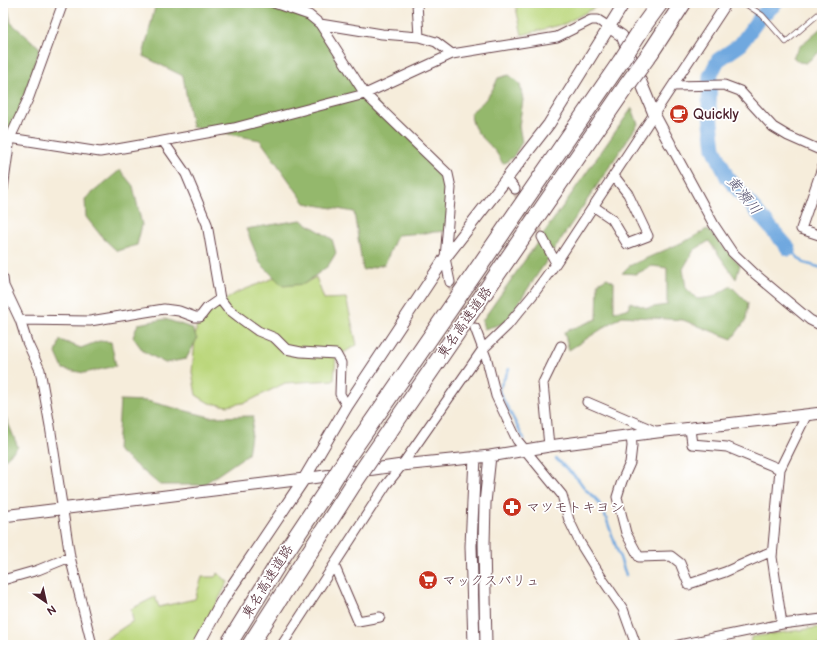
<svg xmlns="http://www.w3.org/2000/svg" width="825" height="648" font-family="'Balsamiq Sans','Klee One',sans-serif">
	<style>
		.green { fill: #bbd77c; stroke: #827b54 }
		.forest { fill: #94b86c; stroke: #6f6c4c }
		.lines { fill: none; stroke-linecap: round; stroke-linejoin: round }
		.stream { stroke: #6fa8df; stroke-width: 2.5 }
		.river { stroke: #6fa8df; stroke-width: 15 }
		.minor-tunnel { stroke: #d4c4b8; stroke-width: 9; stroke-dasharray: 9 4.5; stroke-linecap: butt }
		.service-casing { stroke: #643e45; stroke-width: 6 }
		.minor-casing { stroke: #643e45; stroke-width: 11 }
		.tertiary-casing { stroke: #643e45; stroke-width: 13 }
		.motorway-casing { stroke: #643e45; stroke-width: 18 }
		.service { stroke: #fff; stroke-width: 4.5 }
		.minor { stroke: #fff; stroke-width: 9 }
		.tertiary { stroke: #fff; stroke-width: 11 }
		.motorway { stroke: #fff; stroke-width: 16 }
		.motorway-bridge-casing { stroke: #643e45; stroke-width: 18; stroke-linecap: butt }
		.motorway-bridge { stroke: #fff; stroke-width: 16 }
		.labels { text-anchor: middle; stroke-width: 3.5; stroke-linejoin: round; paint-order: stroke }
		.poi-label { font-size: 14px; fill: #4a1f2b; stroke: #fff; text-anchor: start }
		.street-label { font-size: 14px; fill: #4a1f2b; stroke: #fff }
		.water-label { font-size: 15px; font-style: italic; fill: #595673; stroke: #fff }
	</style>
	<rect width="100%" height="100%" fill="#fff"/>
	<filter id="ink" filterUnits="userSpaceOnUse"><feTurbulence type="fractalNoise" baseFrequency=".025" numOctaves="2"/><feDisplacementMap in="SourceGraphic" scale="8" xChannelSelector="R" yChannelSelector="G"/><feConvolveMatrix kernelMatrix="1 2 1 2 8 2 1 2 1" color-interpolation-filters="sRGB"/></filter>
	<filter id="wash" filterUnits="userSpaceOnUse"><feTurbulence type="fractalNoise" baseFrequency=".012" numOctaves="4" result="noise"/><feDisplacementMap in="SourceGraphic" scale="16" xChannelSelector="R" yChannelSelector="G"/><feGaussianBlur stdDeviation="0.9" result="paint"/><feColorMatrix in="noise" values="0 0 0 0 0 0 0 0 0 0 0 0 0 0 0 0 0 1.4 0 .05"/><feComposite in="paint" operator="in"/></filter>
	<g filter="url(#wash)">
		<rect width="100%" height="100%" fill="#f6eddb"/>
		<path class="green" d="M 515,3 L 595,3 L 596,7 L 564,24 L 522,35 Z
			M 276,277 L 305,283 L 316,277 L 324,299 L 346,298 L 357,345 L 336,357 L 334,380 L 285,383 L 247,402 L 228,406 L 209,403 L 196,395 L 192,372 L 197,319 L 236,293 Z
			M 218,573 L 228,582 L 194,645 L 97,645 L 133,621 L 131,609 L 155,597 L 159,607 L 195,599 L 202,577 L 215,577 Z
			M 822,627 L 822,645 L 750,645 L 751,637 Z"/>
		<path class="forest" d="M 3,3 L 7,3 L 11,23 L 40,48 L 10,138 L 3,140 Z
			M 156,3 L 254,3 L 315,20 L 361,87 L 449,180 L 448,231 L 397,235 L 385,264 L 363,270 L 354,212 L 305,203 L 260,140 L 192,127 L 183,76 L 143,56 Z
			M 822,27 L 822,50 L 806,63 L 799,62 L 793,57 L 801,45 Z
			M 509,75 L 520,84 L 523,100 L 519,126 L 522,142 L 513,157 L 503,164 C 500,159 498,154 494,150 C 484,137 471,132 471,112 C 484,103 492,93 498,78 Z
			M 632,108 L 638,124 L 505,323 L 484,329 L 482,321 Z
			M 120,170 L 133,186 L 142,225 L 137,245 L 117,251 L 102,237 L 86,217 L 85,199 Z
			M 301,220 L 332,239 L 336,253 L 328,266 L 304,284 L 283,286 L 260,263 L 246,229 Z
			M 707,229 L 740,265 L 736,279 L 709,241 L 694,250 L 683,269 L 686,288 L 697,299 L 713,297 L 731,286 L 748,303 L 746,320 L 732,339 L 683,320 L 622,316 L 569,350 L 564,332 L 597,319 L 598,283 L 607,278 L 614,282 L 614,312 L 630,308 L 630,302 L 647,308 L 667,305 L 667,268 L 652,266 L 636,274 L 622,273 L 629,266 L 690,239 Z
			M 165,319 L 192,328 L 197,339 L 186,359 L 165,363 L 143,351 L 133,337 L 138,324 Z
			M 60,340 L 81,348 L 99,341 L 111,342 L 116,366 L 84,373 L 63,369 L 56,353 Z
			M 120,400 L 147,401 L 210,417 L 254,416 L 248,454 L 203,485 L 160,485 L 117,450 Z
			M 3,417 L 6,418 L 18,447 L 3,461 Z"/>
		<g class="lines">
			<path class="stream" d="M 789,249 L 804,263 L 822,268
				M 509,369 L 499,389 L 500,393 L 524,439
				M 556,459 L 578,479 L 585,489 L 597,500 L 604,512 L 626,575"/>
			<path class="river" d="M 776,3 L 760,17 L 740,45 L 718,60 L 710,76 L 709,106 L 714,148 L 727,177 L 789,249"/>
		</g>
	</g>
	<g filter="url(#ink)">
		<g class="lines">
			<path class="minor-tunnel" d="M 515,189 L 542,237
				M 450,282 L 470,318"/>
			<g class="service-casing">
				<path id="service" d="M 744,3 L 762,15 L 786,42 L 822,11"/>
			</g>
			<g class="minor-casing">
				<path id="minor" d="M 274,3 L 309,15 L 320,24 L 365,94 L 448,174 L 451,188 L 445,258 L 450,282
					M 417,3 L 419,37
					M 320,24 L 382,34 L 419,37 L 436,42 L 452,54
					M 673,86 L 724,85 L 740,91 L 773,127 L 788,136 L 822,151
					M 3,137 L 100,152 L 163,141 L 234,128 L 365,94 L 452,54 L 557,37 L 591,20 L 598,20 L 609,27
					M 163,141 L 186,174 L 207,224 L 220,299 L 227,308 L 240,318 L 258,331 L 275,338 L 286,349 L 301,352 L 336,354 L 341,363 L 340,394 L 347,406
					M 670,144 L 714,225 L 732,252 L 755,274 L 810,320 L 822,326
					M 822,168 L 801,229 L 822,236
					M 507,179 L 515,189
					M 3,189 L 10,138 L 29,97 L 63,3
					M 593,206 L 612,219 L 627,244 L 648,236 L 628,194 L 614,176
					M 542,237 L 556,263
					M 3,278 L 4,286 L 20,320 L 27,342 L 40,370 L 50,426 L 70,557 L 92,645
					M 20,320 L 90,321 L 164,309 L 179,311 L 195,317 L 200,317 L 207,308 L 220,299
					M 475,328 L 487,360 L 496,396 L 517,440 L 562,495 L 569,520 L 580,543 L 603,580 L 623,609 L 636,645
					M 587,402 L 657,432
					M 690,429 L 692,444 L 727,447 L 780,469
					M 631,435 L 632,446 L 630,463 L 622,481 L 617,497 L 626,533 L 639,557 L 671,556 L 680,563 L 689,585
					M 549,446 L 543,383 L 561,346
					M 334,565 L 358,621 L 380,617
					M 3,580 L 38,570 L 70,557
					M 689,584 L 725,572 L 772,551
					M 782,624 L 772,557 L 780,469 L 806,416
					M 282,645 L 386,485 L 402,465 L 483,349 L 507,326 L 532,296 L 556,263 L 727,3
					M 679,645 L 782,624 L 822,619"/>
			</g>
			<g class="tertiary-casing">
				<path id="tertiary" d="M 609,27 L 622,36 L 654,114 L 670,144
					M 3,516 L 304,479 L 402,465 L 490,456 L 549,446 L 657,432 L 822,413
					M 198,645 L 222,601 L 304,479 L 347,406 L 445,258 L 549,124 L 624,3
					M 474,645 L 471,546 L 475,457
					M 486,645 L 484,544 L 485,503 L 490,456"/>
			</g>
			<g class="motorway-casing">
				<path id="motorway" d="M 644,25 L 660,3
					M 651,52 L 683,3
					M 371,458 L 627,85
					M 345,461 L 621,61
					M 228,645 L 281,559 L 329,487
					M 250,645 L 354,483"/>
			</g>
			<use href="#service" class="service"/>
			<use href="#minor" class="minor"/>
			<use href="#tertiary" class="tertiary"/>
			<use href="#motorway" class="motorway"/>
			<g class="motorway-bridge-casing">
				<path id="motorway-bridge" d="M 621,61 L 644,25
					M 627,85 L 651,52
					M 354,483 L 371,458
					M 329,487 L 345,461"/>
			</g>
			<use href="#motorway-bridge" class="motorway-bridge"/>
		</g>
	</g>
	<defs>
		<g id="cafe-disc" transform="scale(1)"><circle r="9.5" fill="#c8321e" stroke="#fff"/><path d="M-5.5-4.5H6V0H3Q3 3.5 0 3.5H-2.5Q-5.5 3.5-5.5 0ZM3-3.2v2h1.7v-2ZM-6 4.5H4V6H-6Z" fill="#fff"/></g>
		<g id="pharmacy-disc" transform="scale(1)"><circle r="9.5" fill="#c8321e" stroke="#fff"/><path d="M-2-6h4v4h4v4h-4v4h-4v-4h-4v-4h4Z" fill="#fff"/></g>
		<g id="supermarket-disc" transform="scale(1)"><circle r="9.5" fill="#c8321e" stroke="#fff"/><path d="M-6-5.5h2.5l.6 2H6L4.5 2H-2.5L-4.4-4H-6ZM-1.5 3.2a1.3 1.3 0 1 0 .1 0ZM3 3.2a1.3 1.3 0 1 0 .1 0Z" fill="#fff"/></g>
	</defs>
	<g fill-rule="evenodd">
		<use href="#cafe-disc" x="679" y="114"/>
		<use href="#pharmacy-disc" x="512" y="507"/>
		<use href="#supermarket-disc" x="428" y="580"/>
	</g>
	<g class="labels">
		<g class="poi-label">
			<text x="693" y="119">Quickly</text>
			<text x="526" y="512">マツモトキヨシ</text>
			<text x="442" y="585">マックスバリュ</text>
		</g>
		<g class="street-label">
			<text transform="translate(464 322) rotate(-55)" y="5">東名高速道路</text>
			<text transform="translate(267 581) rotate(-58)" y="5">東名高速道路</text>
		</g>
		<g class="water-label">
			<text transform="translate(744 195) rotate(51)" y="5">黄瀬川</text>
		</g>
	</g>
	<rect width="825" height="648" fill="none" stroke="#fff" stroke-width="16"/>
	<g transform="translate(46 602) rotate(146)" stroke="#ffffff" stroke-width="3" paint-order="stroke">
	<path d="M0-3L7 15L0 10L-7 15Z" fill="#4a1f2b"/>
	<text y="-6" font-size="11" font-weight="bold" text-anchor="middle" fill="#4a1f2b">N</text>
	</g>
</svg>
